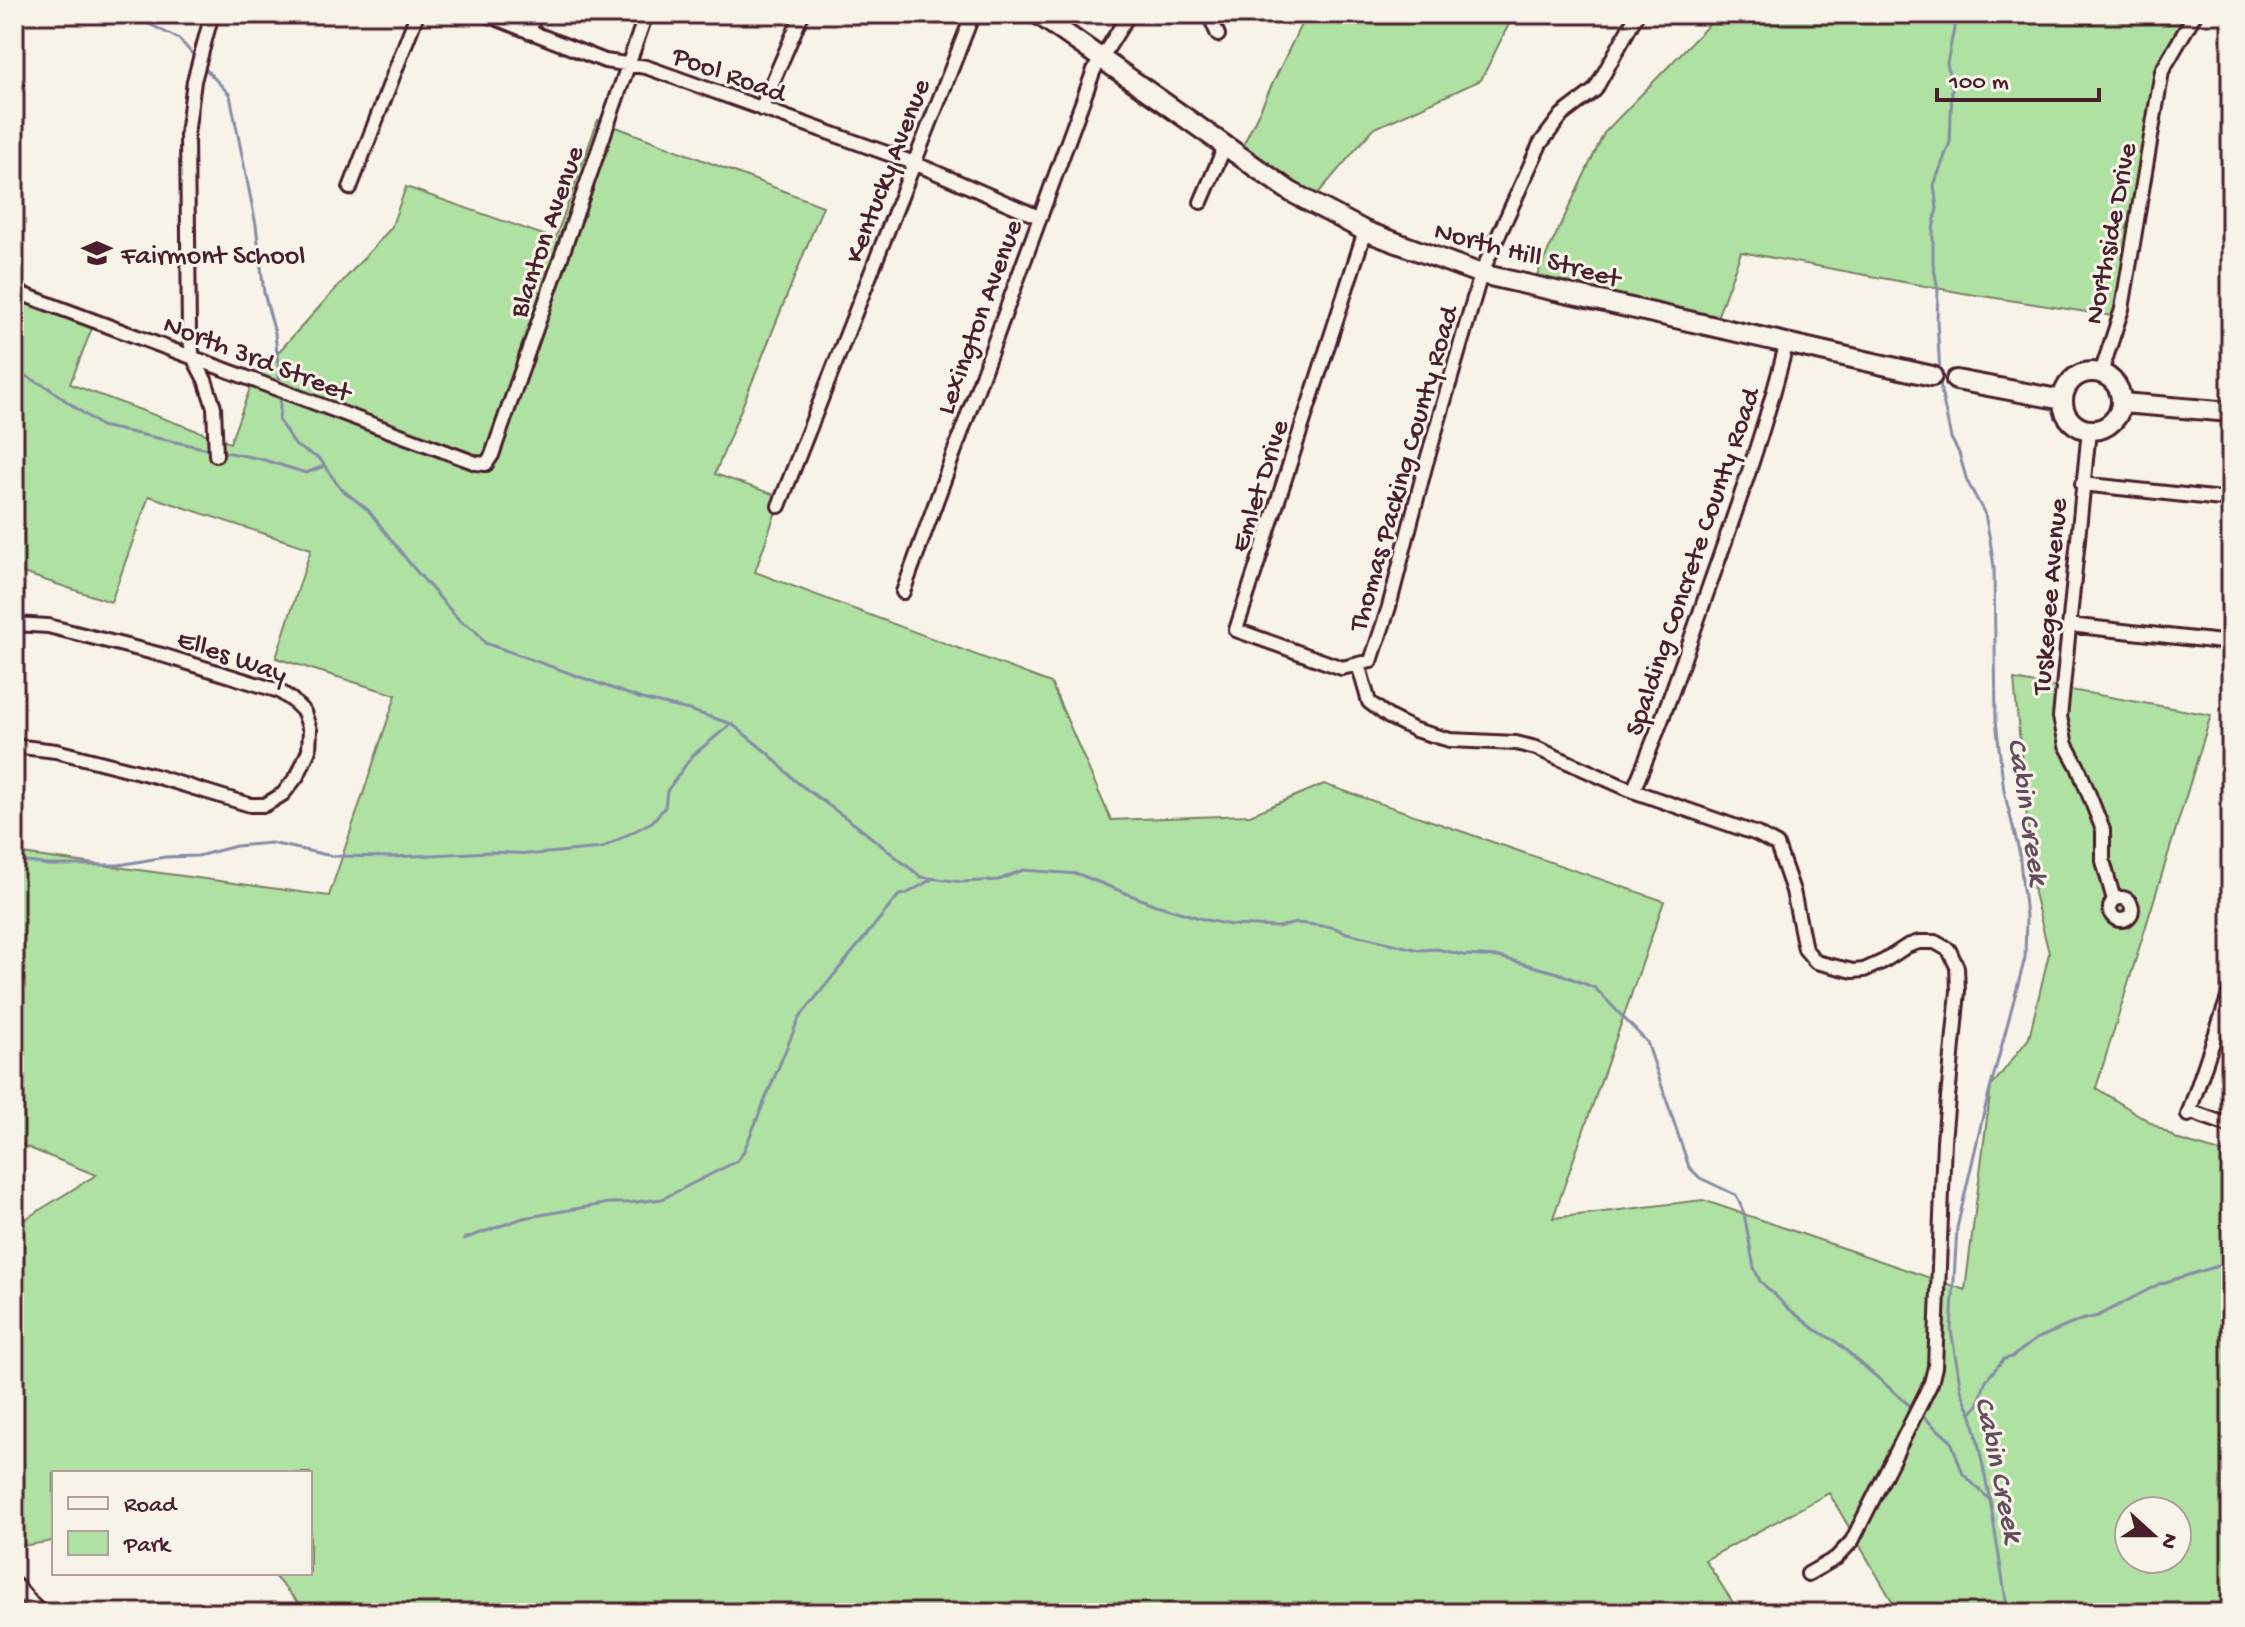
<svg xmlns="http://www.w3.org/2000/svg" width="2245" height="1627" font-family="'Gochi Hand',sans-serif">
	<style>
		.green { fill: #aee1a2; stroke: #7c8066; stroke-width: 2; fill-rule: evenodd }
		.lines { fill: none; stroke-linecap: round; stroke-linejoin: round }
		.stream { stroke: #878ca7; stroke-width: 3 }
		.street-casing { stroke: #4a1f2b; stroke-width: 18 }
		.secondary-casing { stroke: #4a1f2b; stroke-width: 24 }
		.street { stroke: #f7f3e8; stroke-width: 12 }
		.secondary { stroke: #f7f3e8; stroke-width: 18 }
		.labels { text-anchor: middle; stroke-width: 6; stroke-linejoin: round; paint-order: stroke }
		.street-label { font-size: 28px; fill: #4a1f2b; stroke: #f7f3e8 }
		.poi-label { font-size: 28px; fill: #4a1f2b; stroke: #f7f3e8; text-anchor: start }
		.water-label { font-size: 30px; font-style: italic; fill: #644c5e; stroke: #f7f3e8 }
	</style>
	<rect width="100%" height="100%" fill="#f7f3e8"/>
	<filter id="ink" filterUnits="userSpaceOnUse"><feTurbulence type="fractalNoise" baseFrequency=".0125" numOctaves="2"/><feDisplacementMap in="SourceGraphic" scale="16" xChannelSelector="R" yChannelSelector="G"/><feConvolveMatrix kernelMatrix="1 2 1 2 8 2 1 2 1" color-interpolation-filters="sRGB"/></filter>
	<g filter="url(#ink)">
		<path class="green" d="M 1306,14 L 1514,14 L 1481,80 L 1373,129 L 1304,210 L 1235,162 Z
			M 1719,14 L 2186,14 L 2163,60 L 2126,318 L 1963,293 L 1741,252 L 1710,337 L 1528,294 L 1604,133 Z
			M 598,120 L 823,206 L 715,474 L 781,497 L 755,572 L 1051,683 L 1111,820 L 1250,815 L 1324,784 L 1664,901 L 1553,1218 L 1703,1200 L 1965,1290 L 1991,1087 L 2029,1038 L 2049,953 L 2034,893 L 2014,680 L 2211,715 L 2096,1088 L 2179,1140 L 2231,1155 L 2231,1613 L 1899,1613 L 1829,1493 L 1705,1560 L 1740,1613 L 308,1613 L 271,1573 L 310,1573 L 310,1473 L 54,1473 L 54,1541 L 14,1547 L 14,1226 L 96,1175 L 14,1142 L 14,853 L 329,896 L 396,695 L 276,658 L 311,549 L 149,496 L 111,602 L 14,570 L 14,294 L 94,323 L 70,384 L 230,443 L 253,380 L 391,228 L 406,187 L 555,239 ZM 2129,1511 L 2177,1511 L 2177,1559 L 2129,1559 Z"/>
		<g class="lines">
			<path class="stream" d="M 129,14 L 179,39 L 197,59
				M 1957,14 L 1947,63 L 1952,89 L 1950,142 L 1934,185 L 1937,208 L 1933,230 L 1933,263 L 1938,290 L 1937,320 L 1941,391 L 1951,438 L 1959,453 L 1967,481 L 1985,514 L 1990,540 L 1994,567 L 1996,720 L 2004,791 L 2019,851 L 2026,916 L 2025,958 L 1983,1116 L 1957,1228 L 1951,1330 L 1961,1390 L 1973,1419 L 1990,1500 L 2008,1613
				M 202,65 L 230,95 L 256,225 L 264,293 L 275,333 L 280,386
				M 14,370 L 47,387 L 101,426 L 213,450
				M 281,393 L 279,421 L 296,446 L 320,459 L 340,488 L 368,510 L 411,565 L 460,621 L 475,630 L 485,643 L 642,699 L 689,710 L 732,724 L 770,755 L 794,780 L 857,826 L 921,877 L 963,882 L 999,880 L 1023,870 L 1078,874 L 1153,904 L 1206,920 L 1231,925 L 1278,927 L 1297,923 L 1332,927 L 1347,933 L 1419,950 L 1437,949 L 1463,955 L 1499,957 L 1558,973 L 1595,988 L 1647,1042 L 1689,1167 L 1700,1178 L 1736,1195 L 1744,1213 L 1754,1268 L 1760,1281 L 1788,1308 L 1814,1329 L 1835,1341 L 1915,1410
				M 220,451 L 261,459 L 306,473 L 324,466
				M 14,860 L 49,865 L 119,865 L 165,857 L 198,856 L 236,846 L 271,843 L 332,856 L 394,857 L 489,852 L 536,854 L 602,848 L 652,822 L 665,807 L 667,791 L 692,756 L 731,724
				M 464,1239 L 523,1218 L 609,1203 L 628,1203 L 662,1199 L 737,1161 L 743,1153 L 799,1018 L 899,895 L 906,894 L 932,879
				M 1971,1414 L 1978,1405 L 1986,1380 L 2004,1359 L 2012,1357 L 2036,1339 L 2081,1320 L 2098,1316 L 2159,1284 L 2231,1262
				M 1921,1415 L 1951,1441 L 1963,1474 L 1990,1500"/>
			<g class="street-casing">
				<path id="street" d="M 212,14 L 194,81 L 187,135 L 189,334 L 193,357 L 205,380 L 214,407 L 216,455
					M 485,14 L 605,61 L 646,67 L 914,163 L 1039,217
					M 1209,14 L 1218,35
					M 529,32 L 535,14
					M 761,109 L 802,14
					M 350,188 L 417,14
					M 1201,202 L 1225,146
					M 1365,231 L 1236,630 L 1342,668 L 1371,661 L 1389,607 L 1425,467 L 1481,274 L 1540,144 L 1562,115 L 1595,90 L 1637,14
					M 14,291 L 476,463 L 486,464 L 492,455 L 646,14
					M 2101,373 L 2122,309 L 2162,71 L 2195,14
					M 2089,430 L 2060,717 L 2066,745 L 2078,767 L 2103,830 L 2103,861 L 2114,900
					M 2082,484 L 2231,500
					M 779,506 L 973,14
					M 903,592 L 1094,70 L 1129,14
					M 14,624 L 48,626 L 162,655 L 279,691 L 292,700 L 304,712 L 310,730 L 309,750 L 298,775 L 283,794 L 265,805 L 250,805 L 155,776 L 56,751 L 14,746
					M 2069,625 L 2231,643
					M 1358,664 L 1369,702 L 1389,717 L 1415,730 L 1450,740 L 1516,743 L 1536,748 L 1633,791 L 1757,834 L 1777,845 L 1793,891 L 1805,949 L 1816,962 L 1853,971 L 1864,970 L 1884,961 L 1907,946 L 1919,942 L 1935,942 L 1949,950 L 1957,967 L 1958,991 L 1944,1141 L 1935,1367 L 1931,1383 L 1852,1541 L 1836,1558 L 1808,1574
					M 1633,791 C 1662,723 1686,653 1710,584 C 1738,505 1766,426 1786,345
					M2110 909a11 11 0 1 1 22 0a11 11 0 1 1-22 0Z
					M 2189,1111 L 2231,1126
					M 2188,1115 L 2231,989
					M 14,1583 L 40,1613"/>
			</g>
			<g class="secondary-casing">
				<path id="secondary" d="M 1038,14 L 1291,192 L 1365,231 L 1481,274 L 1932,376
					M2063 401a29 29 0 1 1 58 0a29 29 0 1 1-58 0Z
					M 1956,380 L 2063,400
					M 2122,403 L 2231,412"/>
			</g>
			<use href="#street" class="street"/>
			<use href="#secondary" class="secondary"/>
		</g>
	</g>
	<defs>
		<g id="school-bare" transform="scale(2.4)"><path d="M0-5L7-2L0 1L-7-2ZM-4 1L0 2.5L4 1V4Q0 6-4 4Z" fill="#4a1f2b" stroke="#f7f3e8" stroke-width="2.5" paint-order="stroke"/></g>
	</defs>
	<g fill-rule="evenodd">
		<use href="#school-bare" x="97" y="253"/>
	</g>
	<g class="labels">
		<g class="street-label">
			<text transform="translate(730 72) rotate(20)" y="10">Pool Road</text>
			<text transform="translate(885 170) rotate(-69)" y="10">Kentucky Avenue</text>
			<text transform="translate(544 231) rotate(-71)" y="10">Blanton Avenue</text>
			<text transform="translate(2108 233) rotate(-79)" y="10">Northside Drive</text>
			<text transform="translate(1528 252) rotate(15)" y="10">North Hill Street</text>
			<text transform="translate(977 316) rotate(-70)" y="10">Lexington Avenue</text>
			<text transform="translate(258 356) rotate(21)" y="10">North 3rd Street</text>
			<text transform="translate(1401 468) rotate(-74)" y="10">Thomas Packing County Road</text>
			<text transform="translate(1257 485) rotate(-72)" y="10">Emlet Drive</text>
			<text transform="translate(1690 561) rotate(-71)" y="10">Spalding Concrete County Road</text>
			<text transform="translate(2047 596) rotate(-85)" y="10">Tuskegee Avenue</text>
			<text transform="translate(233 654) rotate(19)" y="10">Elles Way</text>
		</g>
		<g class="poi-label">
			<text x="121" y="263">Fairmont School</text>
		</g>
		<g class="water-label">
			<text transform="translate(2030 811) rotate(81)" y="10">Cabin Creek</text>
			<text transform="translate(2001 1469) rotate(78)" y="10">Cabin Creek</text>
		</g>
	</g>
	<rect width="2245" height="1627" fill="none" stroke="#f7f3e8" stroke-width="48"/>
	<rect x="24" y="24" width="2197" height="1579" fill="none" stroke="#4a1f2b" stroke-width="3" filter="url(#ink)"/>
	<rect x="52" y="1471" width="260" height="104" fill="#f7f3e8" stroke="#b29e9c" stroke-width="2"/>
	<rect x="68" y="1497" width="40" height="12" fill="#f7f3e8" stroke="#b29e9c" stroke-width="2"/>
	<text x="124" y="1511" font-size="24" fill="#4a1f2b">Road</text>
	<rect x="68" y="1531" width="40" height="24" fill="#aee1a2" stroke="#b29e9c" stroke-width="2"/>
	<text x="124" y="1551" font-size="24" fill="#4a1f2b">Park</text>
	<g transform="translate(2153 1535) rotate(111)"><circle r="38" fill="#f7f3e8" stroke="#b29e9c" stroke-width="2"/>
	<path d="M0-6L14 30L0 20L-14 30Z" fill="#4a1f2b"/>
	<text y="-12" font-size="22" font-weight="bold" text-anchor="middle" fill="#4a1f2b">N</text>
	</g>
	<path d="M1937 88v12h162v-12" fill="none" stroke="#4a1f2b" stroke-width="4"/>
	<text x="1949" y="88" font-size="24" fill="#4a1f2b" stroke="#f7f3e8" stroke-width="6" paint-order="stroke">100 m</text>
</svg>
